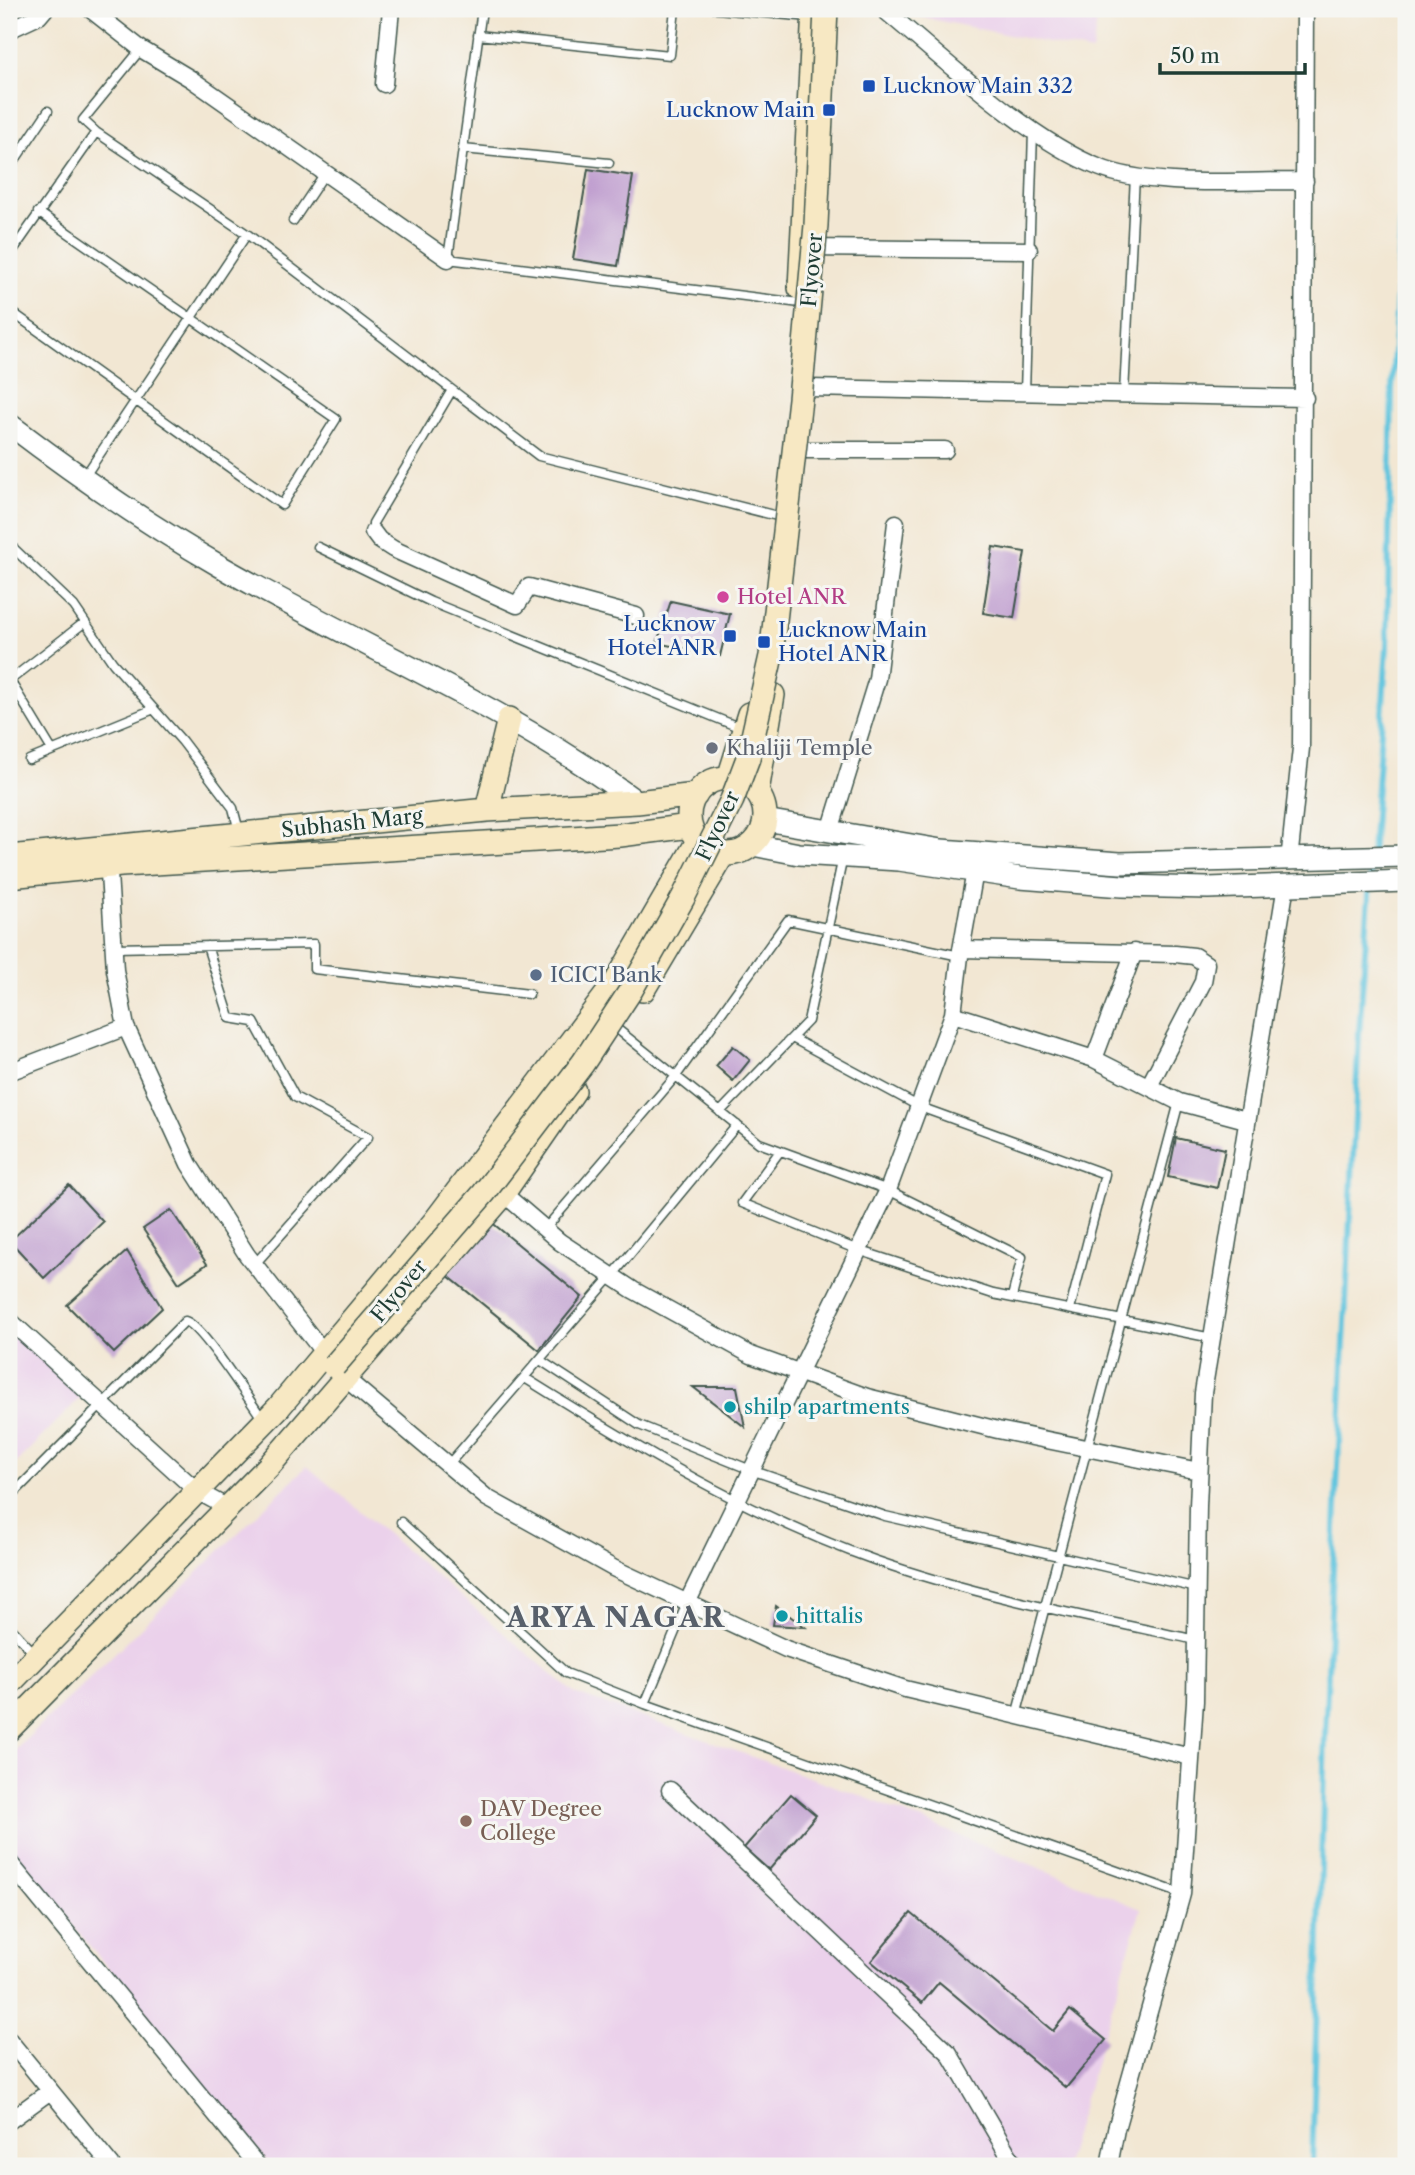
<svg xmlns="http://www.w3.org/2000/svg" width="1415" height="2175" font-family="'Libre Caslon Text',serif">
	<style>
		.built { fill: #ebd1eb }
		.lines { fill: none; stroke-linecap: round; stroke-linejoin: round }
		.stream { stroke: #61c5de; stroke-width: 6 }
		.building { fill: #c1a0d0 }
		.service-casing { stroke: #3f564c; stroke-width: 11 }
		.minor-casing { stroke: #3f564c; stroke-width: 19 }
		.tertiary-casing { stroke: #3f564c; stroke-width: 24 }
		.secondary-casing { stroke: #3f564c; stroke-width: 26 }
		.service { stroke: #fff; stroke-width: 8 }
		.minor { stroke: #fff; stroke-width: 16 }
		.tertiary { stroke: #fff; stroke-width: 21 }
		.secondary { stroke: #f7e8c3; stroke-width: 23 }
		.secondary-bridge-casing { stroke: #3f564c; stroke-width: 26; stroke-linecap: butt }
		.secondary-bridge { stroke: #f7e8c3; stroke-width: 23 }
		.transit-dot { fill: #1a4fb4; stroke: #f6f6f2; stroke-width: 2.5 }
		.hotel-dot { fill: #d1479c; stroke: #f6f6f2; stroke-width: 2.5 }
		.worship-dot { fill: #6b7280; stroke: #f6f6f2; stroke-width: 2.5 }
		.service-dot { fill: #5c6f8a; stroke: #f6f6f2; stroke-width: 2.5 }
		.culture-dot { fill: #0f9aa8; stroke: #f6f6f2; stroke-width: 2.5 }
		.education-dot { fill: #8d6e63; stroke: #f6f6f2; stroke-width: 2.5 }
		.labels { text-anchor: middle; stroke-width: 6; stroke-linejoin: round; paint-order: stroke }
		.transit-label { font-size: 21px; fill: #164399; stroke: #f6f6f2; text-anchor: start }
		.street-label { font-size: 21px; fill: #1f3d34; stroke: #f6f6f2 }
		.hotel-label { font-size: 21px; fill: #b23c85; stroke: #f6f6f2; text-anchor: start }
		.worship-label { font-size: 21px; fill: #5b616d; stroke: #f6f6f2; text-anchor: start }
		.service-label { font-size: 21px; fill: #4e5e75; stroke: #f6f6f2; text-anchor: start }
		.culture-label { font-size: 21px; fill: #0d838f; stroke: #f6f6f2; text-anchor: start }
		.education-label { font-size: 21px; fill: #785e54; stroke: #f6f6f2; text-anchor: start }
		.district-label { font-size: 28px; font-weight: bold; letter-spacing: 2px; fill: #58606b; stroke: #f6f6f2 }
	</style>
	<rect width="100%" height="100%" fill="#f6f6f2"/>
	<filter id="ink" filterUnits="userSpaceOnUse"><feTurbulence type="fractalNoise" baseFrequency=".0143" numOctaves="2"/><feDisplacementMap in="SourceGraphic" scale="14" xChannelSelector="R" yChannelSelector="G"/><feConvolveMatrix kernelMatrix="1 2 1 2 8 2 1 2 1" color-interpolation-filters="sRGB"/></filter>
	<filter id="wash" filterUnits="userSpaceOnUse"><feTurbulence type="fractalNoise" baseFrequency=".00686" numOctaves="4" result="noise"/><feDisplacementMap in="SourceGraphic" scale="28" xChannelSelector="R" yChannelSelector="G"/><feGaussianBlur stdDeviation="1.57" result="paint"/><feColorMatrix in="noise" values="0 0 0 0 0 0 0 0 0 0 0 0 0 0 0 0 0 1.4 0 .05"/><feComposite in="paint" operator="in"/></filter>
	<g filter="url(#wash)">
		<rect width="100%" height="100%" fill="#f2e7d3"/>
		<path class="built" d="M 917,9 L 1099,9 L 1092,52 L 916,16 Z
			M 9,1324 L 81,1397 L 9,1470 Z
			M 307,1466 L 574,1693 L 859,1795 L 1141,1909 L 1065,2166 L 271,2166 L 9,1848 L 9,1756 Z"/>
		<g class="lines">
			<path class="stream" d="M 1312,2166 L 1325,1734 L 1359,1034 L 1387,648 L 1392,390 L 1406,130"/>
		</g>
		<g id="blocks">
			<path class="building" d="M 588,169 L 633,176 L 618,266 L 573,259 Z
				M 993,547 L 1025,552 L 1014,618 L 983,613 Z
				M 671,601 L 730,614 L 720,656 L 657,643 Z
				M 733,1046 L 750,1060 L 733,1081 L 716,1066 Z
				M 1176,1138 L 1225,1149 L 1217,1188 L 1168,1177 Z
				M 69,1185 L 103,1222 L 44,1278 L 10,1241 Z
				M 171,1210 L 207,1264 L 179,1283 L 143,1229 Z
				M 490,1221 L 582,1297 L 539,1350 L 447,1275 Z
				M 127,1251 L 162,1308 L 114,1353 L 67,1305 Z
				M 693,1387 L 737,1387 L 745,1427 Z
				M 776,1606 L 805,1627 L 773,1625 Z
				M 791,1794 L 816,1815 L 769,1870 L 744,1848 Z
				M 911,1913 L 1053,2031 L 1070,2010 L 1106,2040 L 1066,2088 L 939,1982 L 922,2003 L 871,1961 Z"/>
		</g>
	</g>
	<g filter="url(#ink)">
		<use href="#blocks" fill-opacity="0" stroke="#3f564c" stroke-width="2"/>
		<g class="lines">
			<g class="service-casing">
				<path id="service" d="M 482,9 L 448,259 L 808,304
					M 716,9 L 811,17
					M 478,35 L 670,55 L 675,9
					M 141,49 L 83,120 L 96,132 L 247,234 L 539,456 L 777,516
					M 463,149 L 609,163
					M 9,169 L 48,111
					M 293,221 L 325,173
					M 9,256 L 96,132
					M 9,310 L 282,505 L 336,419 L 38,212
					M 1025,392 L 1033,131
					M 1124,394 L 1135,176
					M 85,476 L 247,234
					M 373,532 L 373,523 L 452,390
					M 9,544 L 74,606 L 113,663 L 182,741 L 233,808 L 239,831
					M 318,547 L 431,602 L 741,728
					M 9,679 L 52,750
					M 9,681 L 85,622
					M 29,760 L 154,709
					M 207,946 L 230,1018 L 254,1022 L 295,1097 L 368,1137 L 254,1265
					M 114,948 L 314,944 L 314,969 L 529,994
					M 611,1024 L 759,1143 L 888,1190 L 1022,1257 L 1012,1297
					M 792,1038 L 920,1107 L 1105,1174 L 1070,1309
					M 720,1112 L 808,1021 L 843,857
					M 780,1151 L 742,1203 L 858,1250 L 993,1294 L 1212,1338
					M 545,1229 L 676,1076 L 788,920 L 960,956
					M 540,1360 L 639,1425 L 751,1470 L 885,1516 L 1197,1588
					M 525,1378 C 637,1448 752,1517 877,1561 C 981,1597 1088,1617 1196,1640
					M 448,1465 L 612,1276 L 737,1125
					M 9,1498 L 185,1321 C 201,1324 251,1403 264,1421
					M 401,1522 L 566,1673 L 645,1704 L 1182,1894
					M 9,1626 L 35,1654
					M 645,1704 L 687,1603
					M 1016,1716 L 1179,1102"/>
			</g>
			<g class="minor-casing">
				<path id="minor" d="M 90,9 L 141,49 L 191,79 L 448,259
					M 883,9 C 943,58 1027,139 1098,167 C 1151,189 1246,180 1305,181
					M 9,30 L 39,16 L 45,9
					M 384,84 L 391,9
					M 804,248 L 1029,250
					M 809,388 L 1305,398
					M 803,450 L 945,450
					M 373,532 L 379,540 L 393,549 L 517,605 L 529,587 L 636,616
					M 830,831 L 877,679 L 896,523
					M 108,857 L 115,970 L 126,1027 L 189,1164 L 247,1255 L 324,1353
					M 1289,861 L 1301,748 L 1305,9
					M 961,949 L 1175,954 L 1194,956 L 1206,964 L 1203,982 L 1149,1086
					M 953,1014 L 1094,1059 L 1179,1102 L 1246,1120
					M 1094,1059 L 1134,952
					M 9,1072 L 126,1027
					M 497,1188 L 560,1242 L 633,1290 L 751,1355 L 867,1397 L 998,1430 L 1199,1471
					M 9,1320 L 197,1491 L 228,1508
					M 345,1378 L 487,1498 L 613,1568 L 786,1649 L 905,1689 L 1191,1757
					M 687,1603 L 888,1190 L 953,1014 L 960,956 L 975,871
					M 670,1790 L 949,2053 L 1015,2166
					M 9,1862 L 258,2166
					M 9,2040 L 112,2166
					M 9,2121 L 50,2091
					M 1109,2166 L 1116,2129 L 1182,1894 L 1195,1701 L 1198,1506 L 1203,1393 L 1286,885"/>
			</g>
			<g class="tertiary-casing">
				<path id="tertiary" d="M 9,424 C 76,475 147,524 220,566 C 359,646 508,707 637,802
					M 765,820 L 941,850 L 1120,863 L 1406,856
					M 753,845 L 799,854 L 899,860 L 1020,878 L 1122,886 L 1208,888 L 1406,881"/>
			</g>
			<g class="secondary-casing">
				<path id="secondary" d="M 800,288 L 814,9
					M689 816a38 38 0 1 1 76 0a38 38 0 1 1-76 0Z
					M 729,778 L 749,714
					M 757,792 L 773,695
					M 487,810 L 509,719
					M 9,857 L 487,810 L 637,802 L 696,795
					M 9,876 L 121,865 L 620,835 L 690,826
					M 643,990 L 724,854
					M 9,1684 L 279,1407 L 435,1221 L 616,982 L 698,841
					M 9,1729 L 268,1467 L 498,1201 L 574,1091"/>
			</g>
			<use href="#service" class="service"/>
			<use href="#minor" class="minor"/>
			<use href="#tertiary" class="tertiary"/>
			<use href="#secondary" class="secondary"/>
			<g class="secondary-bridge-casing">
				<path id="secondary-bridge" d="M 334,1366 L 484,1193 L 583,1063 L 631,990 L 683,898 L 732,800 L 748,758 L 771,656 L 800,399 L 816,225 L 826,9"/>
			</g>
			<use href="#secondary-bridge" class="secondary-bridge"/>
		</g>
	</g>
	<g class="transit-dot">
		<rect x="862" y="79" width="14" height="14" rx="3.5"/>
		<rect x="822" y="103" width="14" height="14" rx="3.5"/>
		<rect x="723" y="629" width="14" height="14" rx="3.5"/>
		<rect x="757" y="635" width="14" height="14" rx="3.5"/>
	</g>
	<circle class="hotel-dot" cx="723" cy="597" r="7"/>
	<circle class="worship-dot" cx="712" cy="748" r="7"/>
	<circle class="service-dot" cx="536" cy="975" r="7"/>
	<g class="culture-dot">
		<circle cx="730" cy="1407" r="7"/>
		<circle cx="782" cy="1616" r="7"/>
	</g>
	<circle class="education-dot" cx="466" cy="1821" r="7"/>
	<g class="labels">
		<g class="transit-label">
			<text x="883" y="93">Lucknow Main 332</text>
			<text x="815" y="117" text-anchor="end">Lucknow Main</text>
			<text x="716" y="631" text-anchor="end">Lucknow<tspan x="716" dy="24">Hotel ANR</tspan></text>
			<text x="778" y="637">Lucknow Main<tspan x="778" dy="24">Hotel ANR</tspan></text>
		</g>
		<g class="street-label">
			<text transform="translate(812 270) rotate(-85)" y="7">Flyover</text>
			<text transform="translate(352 823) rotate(-6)" y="7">Subhash Marg</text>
			<text transform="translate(718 826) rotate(-65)" y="7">Flyover</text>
			<text transform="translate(399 1291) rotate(-50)" y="7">Flyover</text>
		</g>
		<g class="hotel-label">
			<text x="737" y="604">Hotel ANR</text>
		</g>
		<g class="worship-label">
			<text x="726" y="755">Khaliji Temple</text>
		</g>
		<g class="service-label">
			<text x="550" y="982">ICICI Bank</text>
		</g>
		<g class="culture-label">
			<text x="744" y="1414">shilp apartments</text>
			<text x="796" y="1623">hittalis</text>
		</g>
		<g class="education-label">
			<text x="480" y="1816">DAV Degree<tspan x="480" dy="24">College</tspan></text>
		</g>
		<g class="district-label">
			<text x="616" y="1627">ARYA NAGAR</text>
		</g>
	</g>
	<rect width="1415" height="2175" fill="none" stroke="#f6f6f2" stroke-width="35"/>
	<path d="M1160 63v10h145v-10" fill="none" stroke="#1f3d34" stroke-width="3.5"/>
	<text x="1170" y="63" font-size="21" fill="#1f3d34" stroke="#f6f6f2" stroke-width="5" paint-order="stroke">50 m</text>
</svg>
